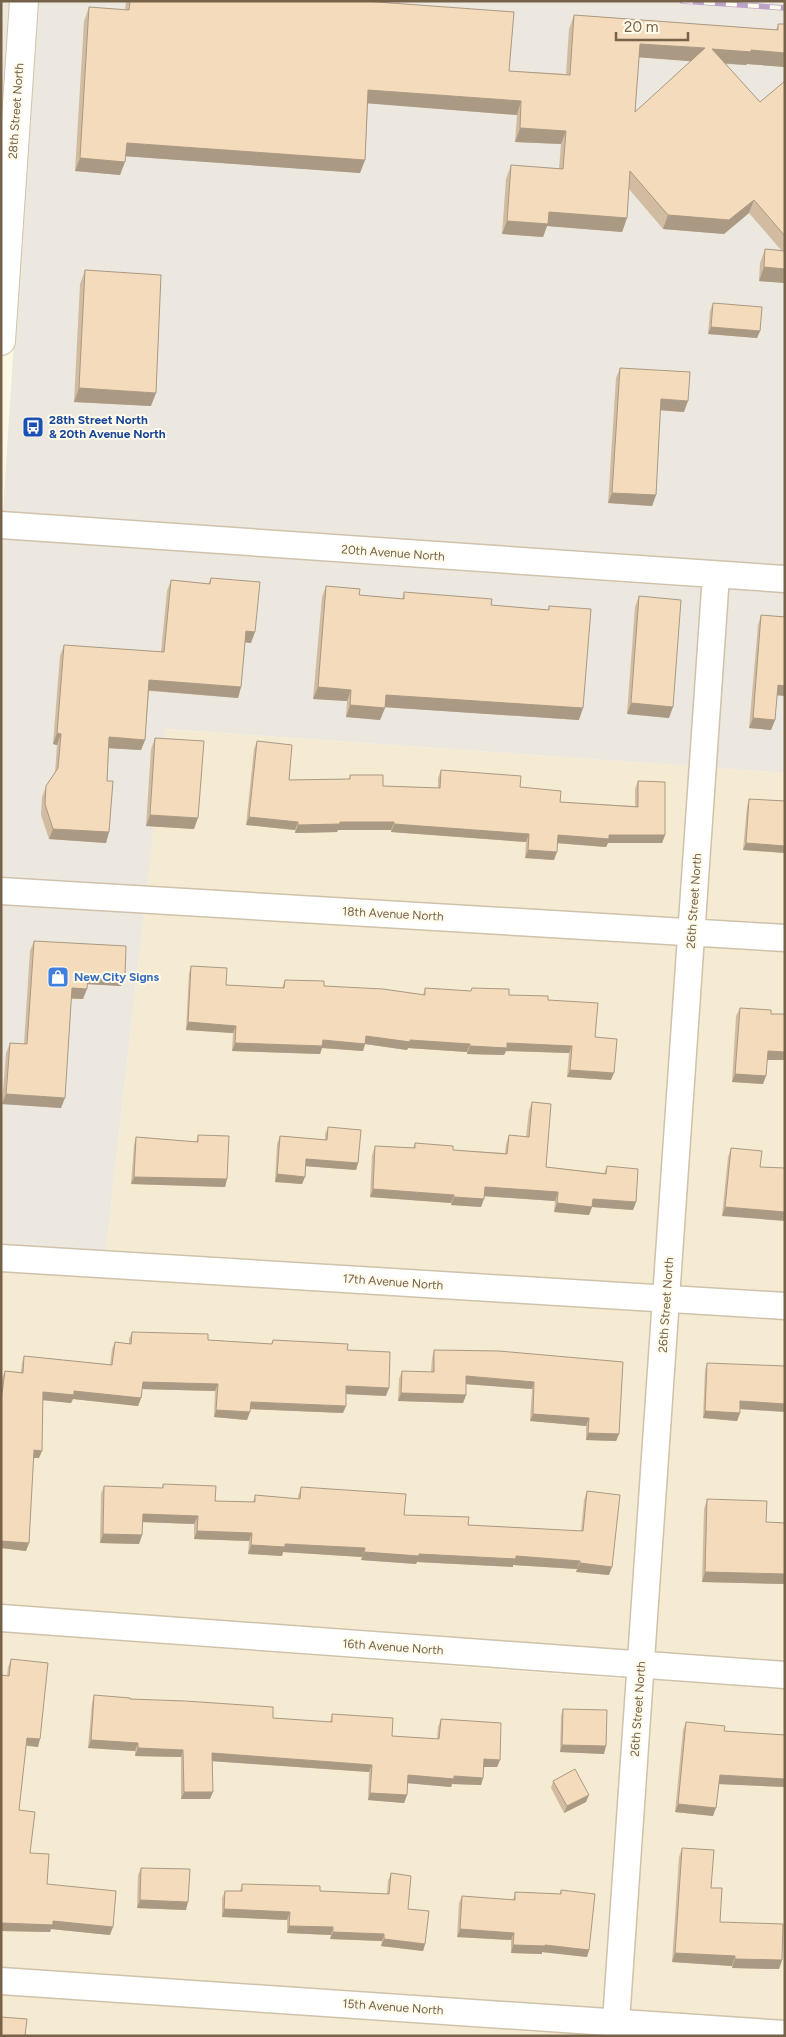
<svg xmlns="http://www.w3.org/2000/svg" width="786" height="2037" font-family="Figtree,sans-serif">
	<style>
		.residential { fill: #f5ebd2 }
		.industrial { fill: #ece8df }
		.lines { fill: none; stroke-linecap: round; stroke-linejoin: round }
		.street-casing { stroke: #cfc1aa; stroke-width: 29 }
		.secondary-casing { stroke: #d2c2a7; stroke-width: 30 }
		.street { stroke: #fff; stroke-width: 26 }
		.secondary { stroke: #fff; stroke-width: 28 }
		.rail-casing { stroke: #bca2c7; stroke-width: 5.5 }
		.rail { stroke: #fffbeb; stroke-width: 4; stroke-dasharray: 11; stroke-linecap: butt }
		.wall { fill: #d1bca1; fill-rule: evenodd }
		.shaded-wall { fill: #aa9983 }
		.building { fill: #f3dbbb; stroke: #aa9983; fill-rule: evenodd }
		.labels { text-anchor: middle; stroke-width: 4; stroke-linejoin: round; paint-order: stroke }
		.street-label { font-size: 12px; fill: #766149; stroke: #fffbeb }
		.transit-label { font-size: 12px; font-weight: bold; fill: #164399; stroke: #fffbeb; text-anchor: start }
		.shop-label { font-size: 12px; font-weight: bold; fill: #366cbe; stroke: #fffbeb; text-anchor: start }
	</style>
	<rect width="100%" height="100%" fill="#fdf8e4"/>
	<path class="residential" d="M 164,729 L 691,766 L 680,918 L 147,886 Z
		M 715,768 L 785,773 L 785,924 L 705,919 Z
		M 144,913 L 678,945 L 655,1284 L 106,1250 Z
		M 703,947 L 785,952 L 785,1292 L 680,1286 Z
		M 1,1272 L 653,1312 L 629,1651 L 1,1604 Z
		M 678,1314 L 785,1320 L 785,1661 L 654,1653 Z
		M 1,1632 L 627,1679 L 605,2008 L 1,1967 Z
		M 652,1680 L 785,1689 L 785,2020 L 630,2010 Z
		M 1,1995 L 597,2036 L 1,2036 Z"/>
	<path class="industrial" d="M 1,1 L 11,1 L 1,152 Z
		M 36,1 L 785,1 L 785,565 L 3,511 Z
		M 1,539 L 703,588 L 691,766 L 165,729 L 147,886 L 1,877 Z
		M 728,589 L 785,593 L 785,773 L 715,768 Z
		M 1,905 L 144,913 L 106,1250 L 1,1244 Z"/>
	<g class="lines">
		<g class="street-casing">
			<path id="street" d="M 1,525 L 785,579
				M 1,891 L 785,938
				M 1,1258 L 785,1306
				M 1,1618 L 785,1675
				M 1,1981 L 785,2034
				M 615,2036 L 716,575"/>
		</g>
		<g class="secondary-casing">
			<path id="secondary" d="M 1,341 L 24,1"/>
		</g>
		<use href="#street" class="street"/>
		<use href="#secondary" class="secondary"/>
		<g class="rail-casing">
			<path id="rail" d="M 682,1 L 785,8"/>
		</g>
		<use href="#rail" class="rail"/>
	</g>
	<path class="wall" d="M 126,1 L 364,1 L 509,71 L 566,74 L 569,29 L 574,15 L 776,30 L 778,24 L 785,24 L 785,67 L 747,64 L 746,65 L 726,64 L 760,102 L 785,81 L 785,283 L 759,281 L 760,263 L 765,249 L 781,250 L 749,213 L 724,234 L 663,229 L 629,189 L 627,218 L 622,232 L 547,226 L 543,237 L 502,234 L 506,179 L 511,165 L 559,169 L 561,144 L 515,142 L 517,115 L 368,103 L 365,160 L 360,173 L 125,156 L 120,175 L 75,171 L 84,21 L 89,7 L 125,10 ZM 639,57 L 691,61 L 635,112 Z
		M 85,270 L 151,406 L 74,402 L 80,284 Z
		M 713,303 L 760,331 L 757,338 L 708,334 L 710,311 Z
		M 620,368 L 684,412 L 660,410 L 656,495 L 652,506 L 608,503 L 616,378 Z
		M 211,578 L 251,643 L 245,642 L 241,687 L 238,698 L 149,691 L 145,740 L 141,750 L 109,748 L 107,781 L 109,832 L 106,843 L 49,839 L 41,815 L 42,797 L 46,786 L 55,773 L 57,745 L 53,744 L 60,656 L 64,645 L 161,652 L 167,591 L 171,580 L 208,584 Z
		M 326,586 L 359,595 L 402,599 L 404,592 L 491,605 L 548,610 L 549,606 L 579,720 L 385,707 L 380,720 L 346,717 L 347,701 L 313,699 L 322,597 Z
		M 639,596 L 669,718 L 627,714 L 635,607 Z
		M 761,615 L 785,617 L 785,696 L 777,695 L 775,720 L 771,730 L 749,728 L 758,625 Z
		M 155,738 L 194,829 L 146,826 L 151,749 Z
		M 257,741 L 289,780 L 349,779 L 350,775 L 383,786 L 438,788 L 438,778 L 441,770 L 520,787 L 560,802 L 635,806 L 635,789 L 638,781 L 665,835 L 662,843 L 608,843 L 606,847 L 557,843 L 554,860 L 525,858 L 526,842 L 391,832 L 391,830 L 338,830 L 337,832 L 295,833 L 295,830 L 246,825 L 254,749 Z
		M 749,799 L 785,801 L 785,853 L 743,850 L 747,807 Z
		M 34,941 L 121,986 L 87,984 L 83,999 L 71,999 L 61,1108 L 2,1104 L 6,1053 L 10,1043 L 24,1044 L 30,951 Z
		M 191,966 L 226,985 L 282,988 L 285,980 L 324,986 L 423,995 L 425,988 L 471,991 L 472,988 L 509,995 L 548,1000 L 595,1037 L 611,1080 L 567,1077 L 569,1053 L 506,1051 L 504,1055 L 467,1054 L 467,1052 L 408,1048 L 407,1050 L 365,1044 L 363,1051 L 322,1048 L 320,1054 L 232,1051 L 233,1033 L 186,1030 L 189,973 Z
		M 740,1008 L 767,1060 L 763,1084 L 732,1082 L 736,1016 Z
		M 532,1102 L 546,1167 L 604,1173 L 607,1166 L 636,1202 L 633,1210 L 592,1207 L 589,1215 L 554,1212 L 555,1201 L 484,1196 L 481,1207 L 451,1205 L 451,1203 L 370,1197 L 372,1155 L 375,1146 L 413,1148 L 415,1143 L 453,1150 L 505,1153 L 506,1144 L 509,1135 L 526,1137 L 529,1110 Z
		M 328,1127 L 358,1163 L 356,1170 L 306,1166 L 302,1184 L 275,1182 L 277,1144 L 280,1136 L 325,1140 L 325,1134 Z
		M 198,1135 L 227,1179 L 225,1187 L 131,1184 L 134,1145 L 136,1137 L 196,1142 Z
		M 731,1148 L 760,1167 L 722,1216 L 728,1157 Z
		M 132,1332 L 208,1340 L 271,1344 L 273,1340 L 347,1350 L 386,1396 L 346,1394 L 343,1413 L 250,1409 L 247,1420 L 214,1417 L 215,1391 L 142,1389 L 141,1398 L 138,1406 L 73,1399 L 71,1403 L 43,1400 L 39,1458 L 33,1458 L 29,1543 L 26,1551 L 1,1548 L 1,1386 L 2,1378 L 5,1371 L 21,1372 L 22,1363 L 24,1356 L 110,1365 L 112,1349 L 115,1342 L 129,1344 L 129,1339 Z
		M 434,1350 L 499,1351 L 619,1434 L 616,1441 L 586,1440 L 586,1426 L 530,1421 L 532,1389 L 466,1384 L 466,1395 L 463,1403 L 398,1401 L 399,1379 L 402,1371 L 431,1372 L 432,1358 Z
		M 707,1363 L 740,1409 L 740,1413 L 737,1421 L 703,1418 L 705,1370 Z
		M 163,1484 L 215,1501 L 253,1502 L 255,1495 L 298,1499 L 298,1496 L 301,1487 L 404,1515 L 468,1525 L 581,1531 L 584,1500 L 587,1491 L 609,1575 L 576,1572 L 577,1569 L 513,1565 L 513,1567 L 417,1562 L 416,1564 L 361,1560 L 362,1557 L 283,1552 L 282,1556 L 248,1554 L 249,1541 L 194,1539 L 194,1524 L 142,1522 L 142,1535 L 139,1544 L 100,1543 L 101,1494 L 104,1486 L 162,1488 Z
		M 707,1499 L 766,1522 L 785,1523 L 785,1584 L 702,1582 L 704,1509 Z
		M 11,1659 L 38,1747 L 26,1746 L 19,1810 L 30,1853 L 47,1884 L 110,1935 L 51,1929 L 50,1932 L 1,1931 L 7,1676 L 8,1667 Z
		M 94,1695 L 273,1718 L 330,1722 L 332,1714 L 392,1736 L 437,1739 L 438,1727 L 441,1719 L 500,1760 L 497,1767 L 484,1767 L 483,1778 L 481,1785 L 452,1784 L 451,1787 L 407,1783 L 407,1795 L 404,1803 L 368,1800 L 369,1772 L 212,1761 L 210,1799 L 181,1799 L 181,1757 L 135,1756 L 135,1751 L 88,1748 L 92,1703 Z
		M 563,1709 L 604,1754 L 560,1752 L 561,1716 Z
		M 686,1722 L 724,1731 L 785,1735 L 785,1787 L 719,1784 L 713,1816 L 675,1812 L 683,1730 Z
		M 553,1781 L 586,1802 L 564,1813 L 551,1788 Z
		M 682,1848 L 711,1888 L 720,1922 L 782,1960 L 779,1969 L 732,1968 L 732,1966 L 672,1962 L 679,1857 Z
		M 141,1868 L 186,1910 L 137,1908 L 138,1875 Z
		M 391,1873 L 425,1944 L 423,1951 L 381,1946 L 382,1941 L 330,1939 L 331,1935 L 287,1933 L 287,1920 L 222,1917 L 222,1898 L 225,1891 L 240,1891 L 242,1884 L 320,1891 L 387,1894 L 388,1881 Z
		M 561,1890 L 589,1950 L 587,1957 L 542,1952 L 542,1954 L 511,1953 L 511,1940 L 457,1937 L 459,1903 L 462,1896 L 513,1900 L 515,1892 L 560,1894 Z"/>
	<path class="shaded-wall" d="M 640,44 L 705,48 L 700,62 L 635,57 Z
		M 712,49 L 751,50 L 785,53 L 785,67 L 747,64 L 746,65 L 708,62 Z
		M 368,90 L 521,101 L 517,115 L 363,103 Z
		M 520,128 L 566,131 L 561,144 L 515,142 Z
		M 127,143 L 365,160 L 360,173 L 122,156 Z
		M 80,158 L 125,162 L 120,175 L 75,171 Z
		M 754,200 L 749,213 L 724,234 L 663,229 L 668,215 Z
		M 549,212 L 627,218 L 622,232 L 547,226 L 543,237 L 502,234 L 507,221 Z
		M 764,267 L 785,269 L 785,283 L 759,281 Z
		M 711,327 L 760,331 L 757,338 L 708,334 Z
		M 79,388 L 156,393 L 151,406 L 74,402 Z
		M 661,399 L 688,401 L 684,412 L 657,410 Z
		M 612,493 L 656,495 L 652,506 L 608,503 Z
		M 246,631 L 255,632 L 251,643 L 242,642 Z
		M 149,680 L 241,687 L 238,698 L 145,690 Z
		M 778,685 L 785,686 L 785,696 L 774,695 Z
		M 318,687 L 351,690 L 347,701 L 313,699 Z
		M 386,695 L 583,708 L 579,720 L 382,707 Z
		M 631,703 L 673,707 L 669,718 L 627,714 Z
		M 350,705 L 385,708 L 380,720 L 346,717 Z
		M 753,718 L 775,720 L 771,730 L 749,728 Z
		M 57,733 L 61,734 L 57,745 L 53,744 Z
		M 109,737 L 145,740 L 141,750 L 105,748 Z
		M 150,815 L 198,818 L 194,829 L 146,826 Z
		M 249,817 L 298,822 L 295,830 L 246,825 Z
		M 340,822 L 394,822 L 391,830 L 338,830 L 337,832 L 295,833 L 298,825 Z
		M 394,824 L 529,834 L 526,842 L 391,832 Z
		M 53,829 L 109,832 L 106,843 L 49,839 Z
		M 558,835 L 665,835 L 662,843 L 608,843 L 606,847 L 555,843 Z
		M 746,843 L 785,846 L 785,853 L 743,850 Z
		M 528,850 L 557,852 L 554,860 L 525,858 Z
		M 88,974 L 125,976 L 121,986 L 84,984 Z
		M 72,988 L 87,989 L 83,999 L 68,998 Z
		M 188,1022 L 236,1026 L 233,1033 L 186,1030 Z
		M 366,1036 L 470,1044 L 467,1052 L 408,1048 L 407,1050 L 365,1044 L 363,1051 L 322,1048 L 320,1054 L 232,1051 L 235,1043 L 323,1040 Z
		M 507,1043 L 572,1046 L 569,1053 L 506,1051 L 504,1055 L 467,1054 L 470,1046 Z
		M 768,1051 L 785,1052 L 785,1060 L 765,1060 Z
		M 570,1070 L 614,1073 L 611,1080 L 567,1077 Z
		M 735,1074 L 766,1076 L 763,1084 L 732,1082 Z
		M 6,1094 L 65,1098 L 61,1108 L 2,1104 Z
		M 306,1159 L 358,1163 L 356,1170 L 303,1166 Z
		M 277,1174 L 305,1177 L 302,1184 L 275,1182 Z
		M 134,1177 L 227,1179 L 225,1187 L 131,1184 Z
		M 485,1187 L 558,1192 L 555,1201 L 482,1196 Z
		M 373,1189 L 454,1195 L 451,1203 L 370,1197 Z
		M 454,1197 L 484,1199 L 481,1207 L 451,1205 Z
		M 593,1199 L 636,1202 L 633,1210 L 592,1207 L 589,1215 L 554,1212 L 557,1203 Z
		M 725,1207 L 785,1212 L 785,1221 L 722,1216 Z
		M 466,1376 L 534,1382 L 532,1389 L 464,1384 Z
		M 143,1382 L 218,1384 L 215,1391 L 140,1389 Z
		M 346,1386 L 389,1388 L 386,1396 L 344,1394 Z
		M 74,1391 L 141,1398 L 138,1406 L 73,1399 L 71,1403 L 41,1400 L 43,1392 Z
		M 401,1393 L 466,1395 L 463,1403 L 398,1401 Z
		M 740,1401 L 785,1404 L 785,1412 L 738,1409 Z
		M 251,1402 L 346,1406 L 343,1413 L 248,1409 Z
		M 216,1410 L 250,1412 L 247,1420 L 214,1417 Z
		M 705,1411 L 740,1413 L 737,1421 L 703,1418 Z
		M 533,1414 L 589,1418 L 586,1426 L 530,1421 Z
		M 588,1433 L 619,1434 L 616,1441 L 586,1440 Z
		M 34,1450 L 42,1451 L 39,1458 L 31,1458 Z
		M 143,1514 L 198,1516 L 194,1524 L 140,1522 Z
		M 197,1531 L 252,1533 L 249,1541 L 194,1539 Z
		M 103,1534 L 142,1535 L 139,1544 L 100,1543 Z
		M 1,1541 L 29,1543 L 26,1551 L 1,1548 Z
		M 285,1544 L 365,1548 L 362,1557 L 283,1552 L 282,1556 L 248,1554 L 251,1545 Z
		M 364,1552 L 516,1556 L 580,1561 L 577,1569 L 513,1565 L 513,1567 L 417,1562 L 416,1564 L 361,1560 Z
		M 580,1563 L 612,1567 L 609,1575 L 576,1572 Z
		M 705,1572 L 785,1574 L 785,1584 L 702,1582 Z
		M 27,1738 L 40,1739 L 38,1747 L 25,1745 Z
		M 91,1740 L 138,1743 L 135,1751 L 88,1748 Z
		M 562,1745 L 606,1746 L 604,1754 L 560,1752 Z
		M 138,1748 L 183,1750 L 181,1757 L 135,1756 Z
		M 212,1753 L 372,1765 L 369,1772 L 210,1761 Z
		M 484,1759 L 500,1760 L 497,1767 L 481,1767 Z
		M 408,1775 L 454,1776 L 483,1778 L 481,1785 L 452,1784 L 451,1787 L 405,1783 Z
		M 720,1775 L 785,1779 L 785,1787 L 717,1784 Z
		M 184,1792 L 213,1792 L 210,1799 L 181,1799 Z
		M 370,1793 L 407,1795 L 404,1803 L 368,1800 Z
		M 589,1795 L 586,1802 L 564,1813 L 567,1806 Z
		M 678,1804 L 716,1808 L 713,1816 L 675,1812 Z
		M 140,1900 L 188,1902 L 186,1910 L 137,1908 Z
		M 224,1909 L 290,1912 L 287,1920 L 222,1917 Z
		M 53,1921 L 113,1927 L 110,1935 L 51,1929 L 50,1932 L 1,1931 L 1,1923 Z
		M 289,1926 L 333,1927 L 331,1935 L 287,1933 Z
		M 460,1929 L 514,1933 L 511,1940 L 457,1937 Z
		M 333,1932 L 384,1934 L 382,1941 L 330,1939 Z
		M 384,1939 L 425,1944 L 423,1951 L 381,1946 Z
		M 513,1945 L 545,1945 L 589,1950 L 587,1957 L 542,1952 L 542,1954 L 511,1953 Z
		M 675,1953 L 735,1956 L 732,1966 L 672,1962 Z
		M 735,1959 L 782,1960 L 779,1969 L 732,1968 Z"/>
	<path class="building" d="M 130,1 L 364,1 L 514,12 L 509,71 L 570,75 L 574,15 L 778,30 L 778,24 L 785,24 L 785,53 L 751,50 L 751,52 L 712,49 L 760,102 L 785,81 L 785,236 L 754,200 L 729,220 L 668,215 L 630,171 L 627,218 L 549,212 L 548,224 L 507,221 L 511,165 L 563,169 L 566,131 L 520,128 L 521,101 L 368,90 L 365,160 L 127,143 L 125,162 L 80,158 L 89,7 L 129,10 ZM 640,44 L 705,48 L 635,112 Z
		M 765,249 L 785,251 L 785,269 L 764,267 Z
		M 85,270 L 161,275 L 156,393 L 79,388 Z
		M 713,303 L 762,307 L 760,331 L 711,327 Z
		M 620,368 L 690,372 L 688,401 L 661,399 L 656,495 L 612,493 Z
		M 211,578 L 260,582 L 255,632 L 246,631 L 241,687 L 149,680 L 145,740 L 109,737 L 107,781 L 113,781 L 109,832 L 53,829 L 45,804 L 46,786 L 58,768 L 61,734 L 57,733 L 64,645 L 164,652 L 171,580 L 210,584 Z
		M 326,586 L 360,589 L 359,595 L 404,599 L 404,592 L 492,599 L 491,605 L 549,610 L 549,606 L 591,609 L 583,708 L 386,695 L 385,708 L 350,705 L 351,690 L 318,687 Z
		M 639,596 L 681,600 L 673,707 L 631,703 Z
		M 761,615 L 785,617 L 785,686 L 778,685 L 775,720 L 753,718 Z
		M 155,738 L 204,741 L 198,818 L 150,815 Z
		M 257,741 L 292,745 L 289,780 L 350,779 L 350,775 L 383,775 L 383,786 L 440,788 L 441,770 L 521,776 L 520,787 L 561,791 L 560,802 L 638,807 L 638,781 L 665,782 L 665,835 L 609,835 L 609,839 L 558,835 L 557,852 L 528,850 L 529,834 L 394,824 L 394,822 L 340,822 L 340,824 L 298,825 L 298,822 L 249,817 Z
		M 749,799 L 785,801 L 785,846 L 746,843 Z
		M 34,941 L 126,946 L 125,976 L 88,974 L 87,989 L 72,988 L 65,1098 L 6,1094 L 10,1043 L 27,1044 Z
		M 191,966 L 227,968 L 226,985 L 284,988 L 285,980 L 324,981 L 324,986 L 383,989 L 425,995 L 425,988 L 471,991 L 472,988 L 509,989 L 509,995 L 548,996 L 548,1000 L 598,1003 L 595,1037 L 617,1039 L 614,1073 L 570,1070 L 572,1046 L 507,1043 L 507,1048 L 470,1046 L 470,1044 L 410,1040 L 410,1042 L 366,1036 L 365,1044 L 323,1040 L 322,1046 L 235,1043 L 236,1026 L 188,1022 Z
		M 740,1008 L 771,1010 L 771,1014 L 785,1014 L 785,1052 L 768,1051 L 766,1076 L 735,1074 Z
		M 532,1102 L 551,1104 L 546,1167 L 606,1174 L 607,1166 L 638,1169 L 636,1202 L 593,1199 L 592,1207 L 557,1203 L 558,1192 L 485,1187 L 484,1199 L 454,1197 L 454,1195 L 373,1189 L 375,1146 L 415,1148 L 415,1143 L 453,1146 L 453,1150 L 507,1154 L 509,1135 L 529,1137 Z
		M 328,1127 L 361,1130 L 358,1163 L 306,1159 L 305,1177 L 277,1174 L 280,1136 L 327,1140 Z
		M 198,1135 L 229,1136 L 227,1179 L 134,1177 L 136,1137 L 198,1142 Z
		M 731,1148 L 762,1151 L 760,1167 L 785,1168 L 785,1212 L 725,1207 Z
		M 132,1332 L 208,1334 L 208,1340 L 272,1344 L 273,1340 L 348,1344 L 347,1350 L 390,1352 L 389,1388 L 346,1386 L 346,1406 L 251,1402 L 250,1412 L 216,1410 L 218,1384 L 143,1382 L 141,1398 L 74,1391 L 74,1395 L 43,1392 L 42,1451 L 34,1450 L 29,1543 L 1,1541 L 1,1401 L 5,1371 L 23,1373 L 24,1356 L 112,1365 L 115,1342 L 131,1344 Z
		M 434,1350 L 499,1351 L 623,1362 L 619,1434 L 588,1433 L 589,1418 L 533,1414 L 534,1382 L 466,1376 L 466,1395 L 401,1393 L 402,1371 L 434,1372 Z
		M 707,1363 L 785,1366 L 785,1404 L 740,1401 L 740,1413 L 705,1411 Z
		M 163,1484 L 216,1486 L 215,1501 L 255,1502 L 255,1495 L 300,1499 L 301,1487 L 406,1494 L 404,1515 L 469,1517 L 468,1525 L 583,1531 L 587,1491 L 620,1495 L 612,1567 L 580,1563 L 580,1561 L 516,1556 L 516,1559 L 419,1554 L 419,1556 L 364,1552 L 365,1548 L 285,1544 L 285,1547 L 251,1545 L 252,1533 L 197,1531 L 198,1516 L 143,1514 L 142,1535 L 103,1534 L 104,1486 L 163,1488 Z
		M 707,1499 L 767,1501 L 766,1522 L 785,1523 L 785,1574 L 705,1572 Z
		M 11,1659 L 48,1663 L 40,1739 L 27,1738 L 19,1810 L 35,1812 L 30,1853 L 49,1854 L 47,1884 L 116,1891 L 113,1927 L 53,1921 L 53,1925 L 1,1923 L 1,1675 L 9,1676 Z
		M 94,1695 L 130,1698 L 130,1699 L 185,1701 L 273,1707 L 273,1718 L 332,1722 L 332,1714 L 393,1718 L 392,1736 L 439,1739 L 441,1719 L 501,1723 L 500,1760 L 484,1759 L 483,1778 L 454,1776 L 454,1779 L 408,1775 L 407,1795 L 370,1793 L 372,1765 L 212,1753 L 213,1792 L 184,1792 L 183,1750 L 138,1748 L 138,1743 L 91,1740 Z
		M 563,1709 L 607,1710 L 606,1746 L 562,1745 Z
		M 686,1722 L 725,1726 L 724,1731 L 785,1735 L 785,1779 L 720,1775 L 716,1808 L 678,1804 Z
		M 575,1769 L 589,1795 L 567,1806 L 553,1781 Z
		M 682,1848 L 714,1850 L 711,1888 L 722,1888 L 720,1922 L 783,1924 L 782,1960 L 735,1959 L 735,1956 L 675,1953 Z
		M 141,1868 L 190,1869 L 188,1902 L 140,1900 Z
		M 391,1873 L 411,1876 L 408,1909 L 429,1911 L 425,1944 L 384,1939 L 384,1934 L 333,1932 L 333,1927 L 289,1926 L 290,1912 L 224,1909 L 225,1891 L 242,1891 L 242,1884 L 320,1886 L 320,1891 L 389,1894 Z
		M 561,1890 L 595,1894 L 589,1950 L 545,1945 L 545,1946 L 513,1945 L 514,1933 L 460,1929 L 462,1896 L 515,1900 L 515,1892 L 561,1894 Z
		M 1,2017 L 27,2019 L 25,2036 L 1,2036 Z"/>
	<defs>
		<g id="bus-square" transform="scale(1.125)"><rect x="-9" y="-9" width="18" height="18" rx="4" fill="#1a4fb4" stroke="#fffbeb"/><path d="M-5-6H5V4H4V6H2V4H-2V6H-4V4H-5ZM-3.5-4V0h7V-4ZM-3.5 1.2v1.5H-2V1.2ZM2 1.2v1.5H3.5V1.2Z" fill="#fff"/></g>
		<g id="shop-square" transform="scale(1.125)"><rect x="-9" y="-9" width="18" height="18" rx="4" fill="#3f7fe0" stroke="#fffbeb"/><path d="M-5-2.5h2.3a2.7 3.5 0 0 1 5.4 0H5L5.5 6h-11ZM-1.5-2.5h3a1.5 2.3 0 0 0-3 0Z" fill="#fff"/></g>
	</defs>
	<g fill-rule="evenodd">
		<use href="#bus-square" x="33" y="427"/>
		<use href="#shop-square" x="58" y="977"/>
	</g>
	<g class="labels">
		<g class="street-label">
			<text transform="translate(16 111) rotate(-86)" y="4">28th Street North</text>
			<text transform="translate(393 553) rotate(4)" y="4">20th Avenue North</text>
			<text transform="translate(694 901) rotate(-86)" y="4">26th Street North</text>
			<text transform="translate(393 914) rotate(3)" y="4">18th Avenue North</text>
			<text transform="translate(393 1282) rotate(4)" y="4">17th Avenue North</text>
			<text transform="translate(666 1305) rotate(-86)" y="4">26th Street North</text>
			<text transform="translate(393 1647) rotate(4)" y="4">16th Avenue North</text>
			<text transform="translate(638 1709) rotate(-86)" y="4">26th Street North</text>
			<text transform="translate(393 2007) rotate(4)" y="4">15th Avenue North</text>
		</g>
		<g class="transit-label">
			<text x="49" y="424">28th Street North<tspan x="49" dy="14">&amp; 20th Avenue North</tspan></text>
		</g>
		<g class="shop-label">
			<text x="74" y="981">New City Signs</text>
		</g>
	</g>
	<rect width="786" height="2037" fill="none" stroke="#766149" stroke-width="5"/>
	<path d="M616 32v8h72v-8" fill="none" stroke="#766149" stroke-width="2.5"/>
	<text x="624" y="32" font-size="15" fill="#766149" stroke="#fffbeb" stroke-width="4" paint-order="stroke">20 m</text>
</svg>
